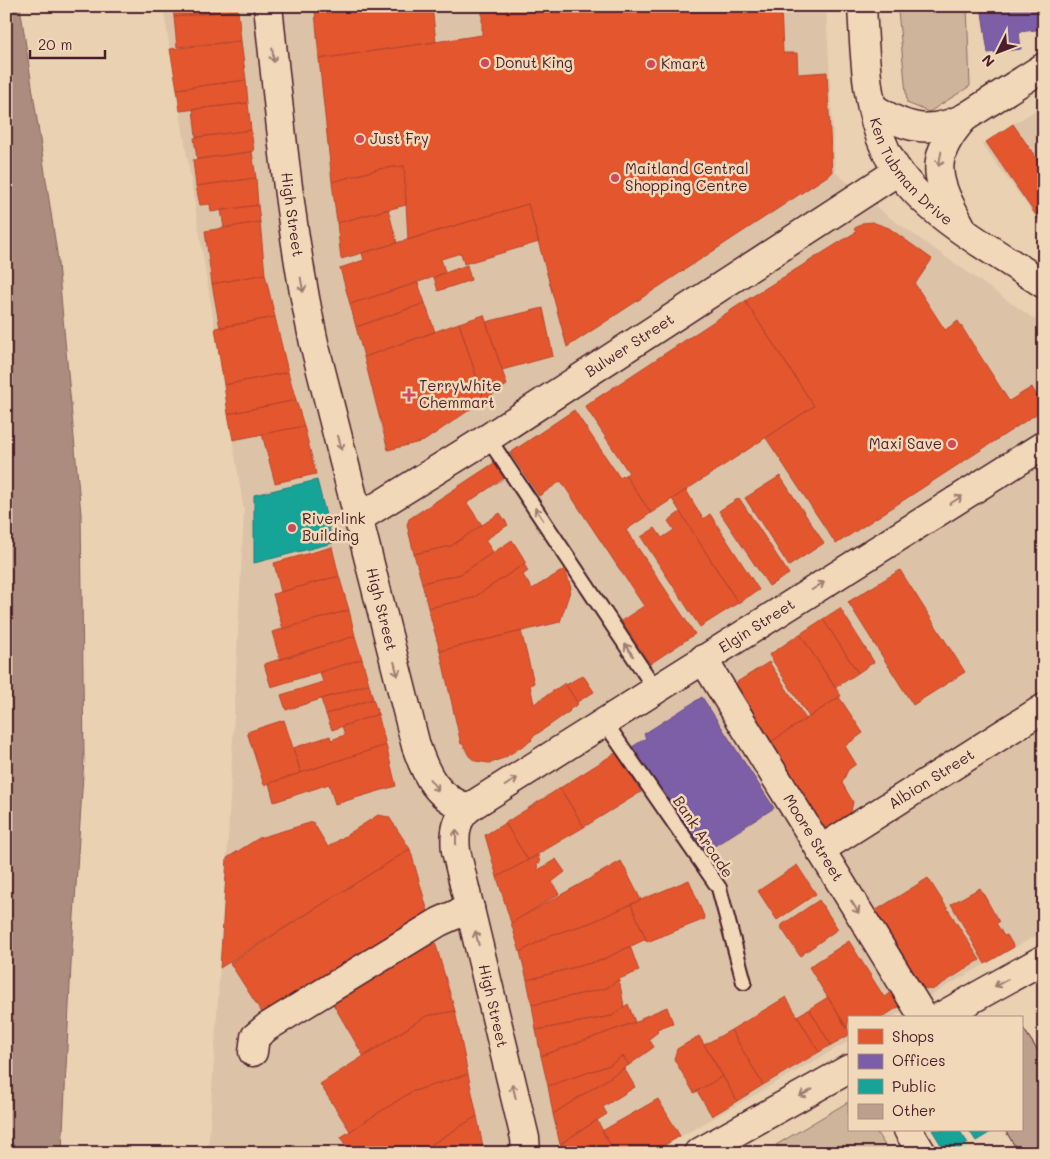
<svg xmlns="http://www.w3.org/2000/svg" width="1050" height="1159" font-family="Mali,sans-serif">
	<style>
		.built { fill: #dcc2a7 }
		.green { fill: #cfb49c; stroke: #8c6a64 }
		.water { fill: #ac8c7f; stroke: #85605d }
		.shops { fill: #e4572e; stroke: #b6462d }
		.offices { fill: #7b5ea7; stroke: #6c4b82 }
		.public { fill: #17a398; stroke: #267b77 }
		.building { fill: #bd9f8d; stroke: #4a1f2b }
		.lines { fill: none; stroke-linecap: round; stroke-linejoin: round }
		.lane-casing { stroke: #4a1f2b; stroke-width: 18 }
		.street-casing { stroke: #4a1f2b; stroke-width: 31 }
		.secondary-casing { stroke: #4a1f2b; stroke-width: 31 }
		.lane { stroke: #f0d8b8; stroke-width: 14 }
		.street { stroke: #f0d8b8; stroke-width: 28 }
		.secondary { stroke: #f0d8b8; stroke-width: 28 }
		.oneway { stroke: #9d7c72 }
		.poi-dot { fill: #d1495b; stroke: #f0d8b8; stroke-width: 2 }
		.labels { text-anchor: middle; stroke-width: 5; stroke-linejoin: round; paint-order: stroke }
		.poi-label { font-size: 15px; fill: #4a1f2b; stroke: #f0d8b8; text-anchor: start }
		.street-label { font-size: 15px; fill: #4a1f2b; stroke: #f0d8b8 }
	</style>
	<rect width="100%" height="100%" fill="#e9d1b2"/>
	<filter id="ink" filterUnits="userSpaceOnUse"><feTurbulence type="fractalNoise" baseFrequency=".02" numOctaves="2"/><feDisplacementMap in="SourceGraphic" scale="10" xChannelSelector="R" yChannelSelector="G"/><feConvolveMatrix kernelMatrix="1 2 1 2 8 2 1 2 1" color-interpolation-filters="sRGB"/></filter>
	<g filter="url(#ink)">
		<path class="built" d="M 163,6 L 826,6 L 835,172 L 886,215 L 1044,326 L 1044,931 L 890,1018 L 849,1018 L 849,1041 L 652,1153 L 208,1153 L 227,858 L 244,511 Z
			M 1044,105 L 1044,228 L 982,144 Z"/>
		<path class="green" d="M 925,6 L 967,6 L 970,86 L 929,112 L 907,103 L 898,10 Z
			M 848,1102 L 849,1130 L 875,1130 L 890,1153 L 781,1153 L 776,1145 Z"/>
		<path class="water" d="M 6,6 L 20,6 L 57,253 L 81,514 L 84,758 L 71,964 L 62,1153 L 6,1153 Z"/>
		<path class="shops" d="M 173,6 L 237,6 L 238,10 L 174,17 Z
			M 314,6 L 350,6 L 315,11 Z
			M 350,6 L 432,6 L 436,42 L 319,59 L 315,11 Z
			M 482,6 L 781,6 L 783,53 L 797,53 L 798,74 L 827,72 L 832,173 L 567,347 L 528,204 L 408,240 L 404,166 L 379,169 L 332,182 L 319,59 L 482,35 Z
			M 238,10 L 241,41 L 177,47 L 174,17 Z
			M 241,41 L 246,80 L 177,89 L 170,49 Z
			M 246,80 L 248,103 L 180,111 L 177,89 Z
			M 248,103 L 251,130 L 196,137 L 193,109 Z
			M 1013,124 L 1041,165 L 1044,163 L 1044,227 L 986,142 Z
			M 251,130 L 254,151 L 197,159 L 194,138 Z
			M 252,152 L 256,178 L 196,186 L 193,160 Z
			M 404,166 L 406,205 L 337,223 L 332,182 L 379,169 Z
			M 256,178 L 258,205 L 211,212 L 210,204 L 200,205 L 196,186 Z
			M 528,204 L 539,242 L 464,264 L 461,253 L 441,259 L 445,272 L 434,277 L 350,304 L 340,268 L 364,260 L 362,253 Z
			M 258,205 L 260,222 L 224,228 L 221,210 Z
			M 388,209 L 397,243 L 341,259 L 337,223 Z
			M 260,222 L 265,274 L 212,284 L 205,231 Z
			M 872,222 L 889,228 L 932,259 L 915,284 L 945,330 L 958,321 L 1009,401 L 1032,387 L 1044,409 L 836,544 L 766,438 L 814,406 L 745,301 L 856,232 L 854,229 L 862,223 Z
			M 467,265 L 471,280 L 438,291 L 434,277 Z
			M 265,274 L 275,317 L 220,328 L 212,284 Z
			M 418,283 L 425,303 L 356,327 L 350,304 Z
			M 745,301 L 814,406 L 651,513 L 625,475 L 629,473 L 585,406 Z
			M 425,303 L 435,332 L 364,357 L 356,327 Z
			M 543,308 L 553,356 L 502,370 L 486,322 Z
			M 484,315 L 507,385 L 484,400 L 459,323 Z
			M 275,317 L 288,372 L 224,385 L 215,328 Z
			M 459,323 L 484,400 L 424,441 L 388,450 L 364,357 Z
			M 288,372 L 296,400 L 228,414 L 224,385 Z
			M 296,400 L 304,426 L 233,440 L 228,414 Z
			M 574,410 L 620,478 L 625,475 L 651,513 L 626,530 L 695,634 L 650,664 L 621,621 L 644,606 L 561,481 L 539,496 L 510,453 Z
			M 304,426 L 316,474 L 275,483 L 262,434 Z
			M 494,463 L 504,478 L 467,503 L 482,525 L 451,546 L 414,554 L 407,525 L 409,519 Z
			M 780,476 L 824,543 L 789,566 L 745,498 Z
			M 686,490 L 703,519 L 710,514 L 759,590 L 738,603 L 672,499 Z
			M 739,498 L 789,574 L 769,586 L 719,511 Z
			M 680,512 L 738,603 L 700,627 L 641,537 L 655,528 L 662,538 L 674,530 L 668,521 Z
			M 500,513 L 508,525 L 485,540 L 493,552 L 461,574 L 422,583 L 414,554 L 451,546 Z
			M 512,540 L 526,562 L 524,564 L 473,598 L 428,608 L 422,583 L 461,574 Z
			M 332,547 L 339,576 L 281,592 L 274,563 Z
			M 524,564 L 528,571 L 523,575 L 532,589 L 565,569 L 571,588 L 560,622 L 440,651 L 428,608 L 473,598 Z
			M 900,570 L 965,672 L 913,705 L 848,602 Z
			M 339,576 L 349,610 L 283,629 L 273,594 Z
			M 840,608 L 874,662 L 858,673 L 823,619 Z
			M 349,610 L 355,636 L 280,660 L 272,632 Z
			M 823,619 L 858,673 L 835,688 L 800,634 Z
			M 521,631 L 534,683 L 530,685 L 534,704 L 565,683 L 578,704 L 569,710 L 570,711 L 531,738 L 532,740 L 504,758 L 489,763 L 475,761 L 469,756 L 463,744 L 461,744 L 440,651 Z
			M 800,634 L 841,696 L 809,717 L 769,655 Z
			M 355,636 L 362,659 L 271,687 L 264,664 Z
			M 362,659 L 369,684 L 286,710 L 281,695 L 323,682 L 320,672 Z
			M 769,662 L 806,719 L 763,747 L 726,689 Z
			M 583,675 L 594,692 L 577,702 L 566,685 Z
			M 369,684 L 373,699 L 326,714 L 321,699 Z
			M 839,697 L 863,733 L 845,746 L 856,764 L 848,770 L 842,783 L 853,802 L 850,816 L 830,829 L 815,826 L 763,747 Z
			M 373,699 L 378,714 L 332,730 L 326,714 Z
			M 378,714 L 386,745 L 301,773 L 293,748 L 330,736 L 331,740 L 345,735 L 342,726 Z
			M 284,720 L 301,773 L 264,785 L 247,732 Z
			M 386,745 L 396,786 L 335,804 L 329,784 L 274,802 L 269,783 Z
			M 617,752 L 641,792 L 584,827 L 560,788 Z
			M 560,788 L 584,827 L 528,860 L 505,823 Z
			M 378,815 L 389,817 L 410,849 L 220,968 L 227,858 L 259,838 L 313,822 L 328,847 Z
			M 505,823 L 528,860 L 497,877 L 485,835 Z
			M 410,849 L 430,919 L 268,1022 L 230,963 Z
			M 538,855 L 540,863 L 537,864 L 538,870 L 556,859 L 565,872 L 552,882 L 559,894 L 511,923 L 497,877 Z
			M 621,861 L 641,900 L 590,923 L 551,935 L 520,952 L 511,923 Z
			M 797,865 L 816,894 L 777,920 L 758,891 Z
			M 928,878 L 980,960 L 932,990 L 915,986 L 870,914 Z
			M 689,880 L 705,919 L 647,942 L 631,904 Z
			M 980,888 L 999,922 L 996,923 L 1004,936 L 1007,935 L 1014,947 L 985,964 L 951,904 Z
			M 819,900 L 838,929 L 800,956 L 780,926 Z
			M 631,904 L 646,939 L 602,960 L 527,980 L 520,952 L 551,935 L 590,923 Z
			M 433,935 L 455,1011 L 426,1016 L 364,1057 L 329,997 Z
			M 849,941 L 884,997 L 891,992 L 900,1006 L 881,1018 L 849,1018 L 847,1029 L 809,967 Z
			M 630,946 L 639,971 L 619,979 L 607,988 L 532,1005 L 527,980 L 602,960 Z
			M 619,979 L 624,1006 L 612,1016 L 536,1030 L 532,1005 L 607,988 Z
			M 786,997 L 819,1052 L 763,1085 L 731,1030 Z
			M 828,997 L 849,1031 L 849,1035 L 831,1045 L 809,1009 Z
			M 628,1004 L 635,1022 L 541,1056 L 536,1030 L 612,1016 Z
			M 667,1007 L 673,1023 L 657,1029 L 658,1032 L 649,1039 L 654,1047 L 629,1065 L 623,1056 L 610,1065 L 548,1086 L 541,1056 L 642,1020 L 641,1018 Z
			M 809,1009 L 831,1045 L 819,1052 L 797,1016 Z
			M 455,1011 L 468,1074 L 411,1092 L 350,1131 L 320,1084 L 426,1016 Z
			M 731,1030 L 763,1085 L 737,1101 L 704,1045 Z
			M 699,1036 L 723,1076 L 694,1093 L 674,1059 L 677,1049 Z
			M 623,1056 L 629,1065 L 553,1114 L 548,1086 L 610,1065 Z
			M 624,1068 L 635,1087 L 603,1107 L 607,1114 L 560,1144 L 553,1114 Z
			M 468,1074 L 477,1116 L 418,1153 L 349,1153 L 341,1137 L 411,1092 Z
			M 723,1076 L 737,1101 L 712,1116 L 697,1091 Z
			M 658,1099 L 680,1136 L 652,1153 L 615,1153 L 602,1131 Z
			M 477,1116 L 484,1153 L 418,1153 Z
			M 597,1120 L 615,1153 L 565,1153 L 560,1144 Z"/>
		<path class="offices" d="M 981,6 L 1044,6 L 1044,29 L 1019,32 L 1021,49 L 988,53 Z
			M 702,697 L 774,808 L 702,854 L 632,747 L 646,738 L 644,734 Z"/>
		<path class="public" d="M 317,480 L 333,543 L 254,563 L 254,495 Z
			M 932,1130 L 959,1130 L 968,1143 L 953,1153 L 946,1153 Z
			M 969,1130 L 994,1130 L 976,1141 Z"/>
		<path class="building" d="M 1021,1025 L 1044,1060 L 1044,1148 L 1036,1153 L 1019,1153 L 1005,1130 L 1021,1130 Z"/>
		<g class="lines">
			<g class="lane-casing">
				<path id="lane" d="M 488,438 L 656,690
					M 606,724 L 719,888 L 744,982"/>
			</g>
			<g class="street-casing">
				<g id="street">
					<path id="s1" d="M 268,6 C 280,119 290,232 314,343 L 416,746 C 426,775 437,799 469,808"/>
					<path d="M 872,107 C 904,128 928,135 964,118 L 1044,67"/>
					<path d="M 963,230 C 938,183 925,162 964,118"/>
					<path id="s2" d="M 359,518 L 488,438 L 898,171"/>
					<path id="s3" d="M 703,659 L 924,1018"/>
					<path id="s4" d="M 820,850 L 1044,708"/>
					<path d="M 938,1018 L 1044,959"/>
					<path d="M 253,1052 L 255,1037 L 267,1027 L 439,922 L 470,908"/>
					<path d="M 908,1130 L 922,1153"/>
					<path id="s5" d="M 526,1153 L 525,1138 L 456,851 C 454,832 456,816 473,805 C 664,686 853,564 1044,445"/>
					<path d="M 698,1153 L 849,1069"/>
				</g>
			</g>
			<g class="secondary-casing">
				<g id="secondary">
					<path id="s6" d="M 862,6 C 865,55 865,106 886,151 C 915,210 991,249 1044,284"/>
				</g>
			</g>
			<use href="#lane" class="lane"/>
			<use href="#street" class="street"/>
			<use href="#secondary" class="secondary"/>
		</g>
		<defs><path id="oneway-shaft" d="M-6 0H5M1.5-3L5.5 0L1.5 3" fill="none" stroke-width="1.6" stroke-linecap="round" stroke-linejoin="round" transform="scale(1.25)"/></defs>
		<g class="oneway">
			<use href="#oneway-shaft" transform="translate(273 55) rotate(84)"/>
			<use href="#oneway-shaft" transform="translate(940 159) rotate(100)"/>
			<use href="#oneway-shaft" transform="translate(302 285) rotate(80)"/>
			<use href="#oneway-shaft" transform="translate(340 443) rotate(75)"/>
			<use href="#oneway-shaft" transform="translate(956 500) rotate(-32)"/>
			<use href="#oneway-shaft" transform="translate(539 514) rotate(-124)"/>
			<use href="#oneway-shaft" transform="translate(818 586) rotate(-32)"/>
			<use href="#oneway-shaft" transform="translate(629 650) rotate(-124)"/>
			<use href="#oneway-shaft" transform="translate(396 669) rotate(76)"/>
			<use href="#oneway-shaft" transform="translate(511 782) rotate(-32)"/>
			<use href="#oneway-shaft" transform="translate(434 785) rotate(53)"/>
			<use href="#oneway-shaft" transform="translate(456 837) rotate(-90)"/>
			<use href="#oneway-shaft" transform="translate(855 907) rotate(58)"/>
			<use href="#oneway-shaft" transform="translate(477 938) rotate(-103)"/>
			<use href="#oneway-shaft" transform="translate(1001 983) rotate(151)"/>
			<use href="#oneway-shaft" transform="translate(514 1091) rotate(-103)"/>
			<use href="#oneway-shaft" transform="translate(806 1093) rotate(151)"/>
		</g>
	</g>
	<g class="poi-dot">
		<circle cx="485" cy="63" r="5"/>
		<circle cx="651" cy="64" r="5"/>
		<circle cx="360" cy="139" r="5"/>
		<circle cx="615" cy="178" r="5"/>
		<path d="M406.5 387.5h5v5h5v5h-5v5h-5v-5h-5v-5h5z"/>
		<circle cx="952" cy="444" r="5"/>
		<circle cx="292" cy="528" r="5"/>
	</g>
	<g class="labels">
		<g class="poi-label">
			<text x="495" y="68">Donut King</text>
			<text x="661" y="69">Kmart</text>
			<text x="370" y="144">Just Fry</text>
			<text x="625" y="174">Maitland Central<tspan x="625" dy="17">Shopping Centre</tspan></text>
			<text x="419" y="391">TerryWhite<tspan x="419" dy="17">Chemmart</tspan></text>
			<text x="942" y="449" text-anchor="end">Maxi Save</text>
			<text x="302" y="524">Riverlink<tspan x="302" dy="17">Building</tspan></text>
		</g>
		<g class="street-label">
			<text dy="5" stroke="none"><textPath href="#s6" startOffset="179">Ken Tubman Drive</textPath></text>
			<text dy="5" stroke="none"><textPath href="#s1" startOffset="210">High Street</textPath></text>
			<text dy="5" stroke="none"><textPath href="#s2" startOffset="321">Bulwer Street</textPath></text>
			<text dy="5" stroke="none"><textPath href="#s1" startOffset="615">High Street</textPath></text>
			<text dy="5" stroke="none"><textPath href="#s5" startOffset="698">Elgin Street</textPath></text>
			<text dy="5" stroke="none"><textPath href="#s4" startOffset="132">Albion Street</textPath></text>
			<text transform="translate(703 837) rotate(56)" y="5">Bank Arcade</text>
			<text dy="5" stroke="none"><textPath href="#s3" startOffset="210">Moore Street</textPath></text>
			<text transform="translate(493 1006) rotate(77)" y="5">High Street</text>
		</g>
	</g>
	<rect width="1050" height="1159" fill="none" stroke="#f0d8b8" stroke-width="25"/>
	<rect x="12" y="12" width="1025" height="1134" fill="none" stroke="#4a1f2b" stroke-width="2" filter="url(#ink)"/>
	<rect x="848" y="1016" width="175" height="115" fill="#f0d8b8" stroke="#ae8e80"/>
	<rect x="858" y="1029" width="25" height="15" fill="#e4572e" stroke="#ae8e80"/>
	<text x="892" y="1042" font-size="15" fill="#4a1f2b">Shops</text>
	<rect x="858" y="1054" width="25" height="15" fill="#7b5ea7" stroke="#ae8e80"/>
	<text x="892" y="1066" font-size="15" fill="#4a1f2b">Offices</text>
	<rect x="858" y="1079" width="25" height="15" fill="#17a398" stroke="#ae8e80"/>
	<text x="892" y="1092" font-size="15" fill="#4a1f2b">Public</text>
	<rect x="858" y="1104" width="25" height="15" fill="#bd9f8d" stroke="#ae8e80"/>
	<text x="892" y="1116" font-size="15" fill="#4a1f2b">Other</text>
	<g transform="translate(998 52) rotate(228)" stroke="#f0d8b8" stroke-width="4" paint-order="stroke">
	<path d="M0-4L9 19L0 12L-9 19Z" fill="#4a1f2b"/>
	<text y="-8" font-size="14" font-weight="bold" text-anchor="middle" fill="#4a1f2b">N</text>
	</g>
	<path d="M30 50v8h75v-8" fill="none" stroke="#4a1f2b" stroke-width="2.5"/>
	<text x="38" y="50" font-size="15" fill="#4a1f2b" stroke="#f0d8b8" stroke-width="4" paint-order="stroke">20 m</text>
</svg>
